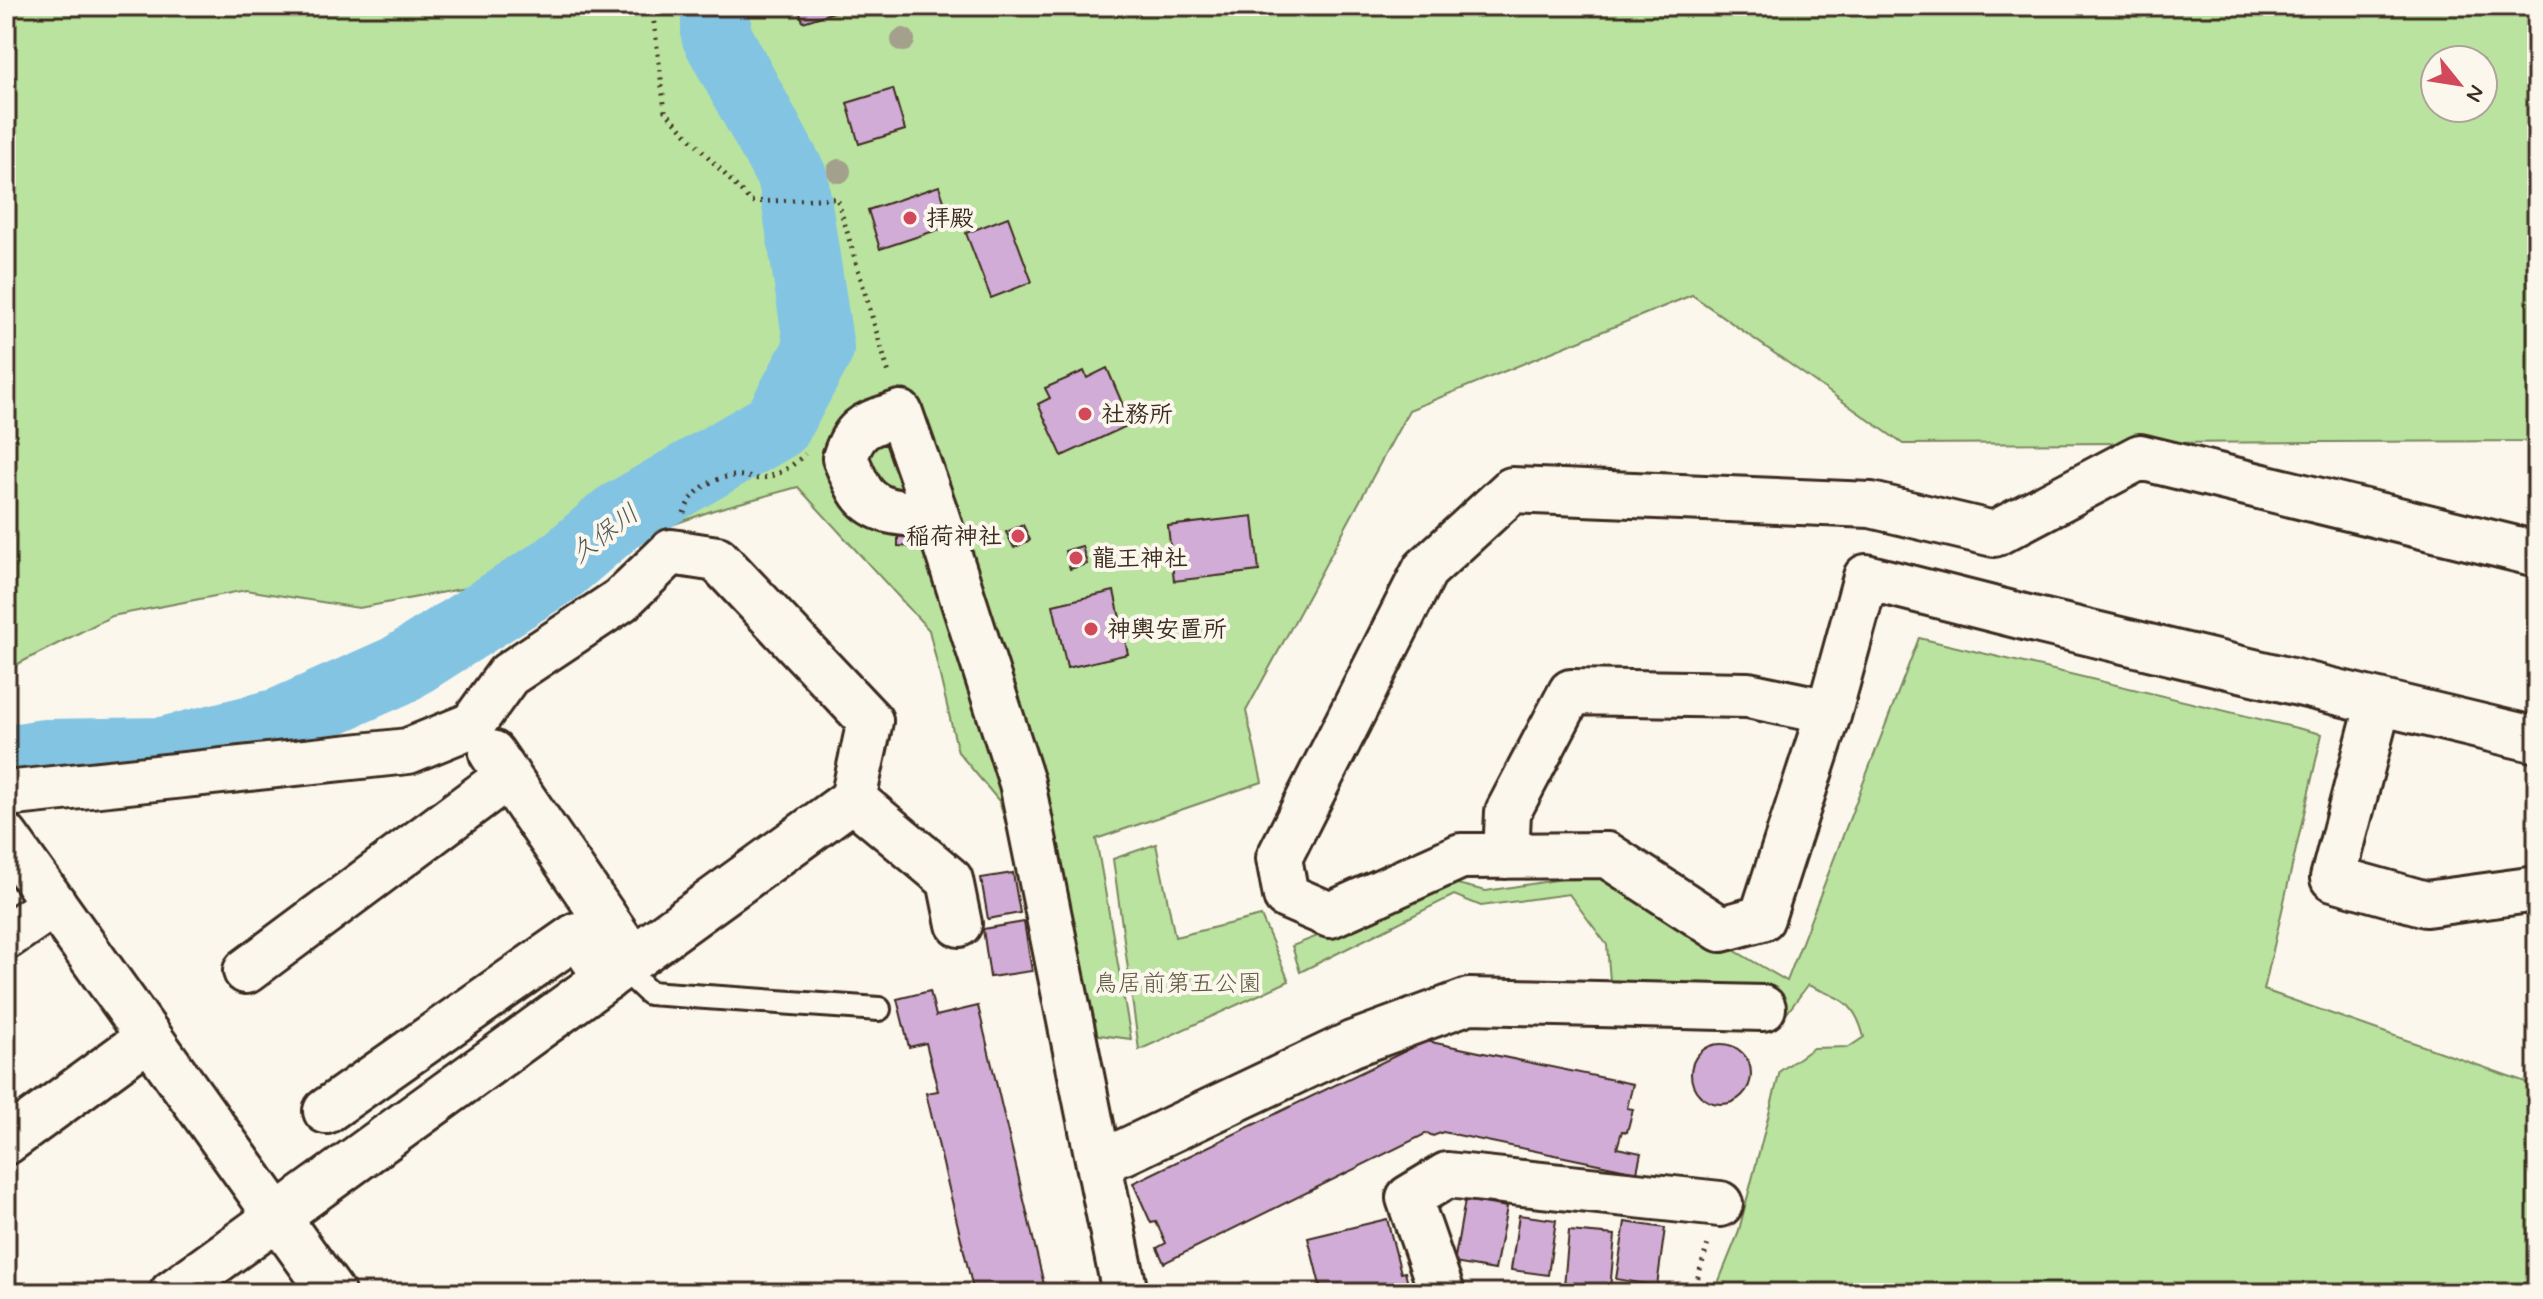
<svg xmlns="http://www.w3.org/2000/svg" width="2543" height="1299" font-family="Mynerve,'Klee One',sans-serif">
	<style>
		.green { fill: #bae39f; stroke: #7a865e; stroke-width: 2; fill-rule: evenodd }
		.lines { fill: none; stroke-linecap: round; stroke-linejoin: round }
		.river { stroke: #83c4e3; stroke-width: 70 }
		.building { fill: #d1acd6; stroke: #3b2a1e; stroke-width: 2 }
		.service-casing { stroke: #3b2a1e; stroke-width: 28 }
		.minor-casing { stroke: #3b2a1e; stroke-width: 50 }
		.tertiary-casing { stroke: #3b2a1e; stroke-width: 50 }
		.path { stroke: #3b2a1e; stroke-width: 5; stroke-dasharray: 2 6; stroke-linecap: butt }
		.service { stroke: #fbf7ec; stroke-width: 22 }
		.minor { stroke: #fbf7ec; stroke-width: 44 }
		.tertiary { stroke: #fbf7ec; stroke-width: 44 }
		.tree { fill: #a3a08c }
		.poi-dot { fill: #d1495b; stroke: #fbf7ec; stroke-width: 3 }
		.labels { text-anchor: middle; stroke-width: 8; stroke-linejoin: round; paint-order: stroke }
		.poi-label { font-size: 24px; font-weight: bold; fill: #3b2a1e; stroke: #fbf7ec; text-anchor: start }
		.park-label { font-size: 24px; fill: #5b583e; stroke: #fbf7ec }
		.water-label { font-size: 26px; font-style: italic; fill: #515859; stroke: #fbf7ec }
	</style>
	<rect width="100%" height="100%" fill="#fbf7ec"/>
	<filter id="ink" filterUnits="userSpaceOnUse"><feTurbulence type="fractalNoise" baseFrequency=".0125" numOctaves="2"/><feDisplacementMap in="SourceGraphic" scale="16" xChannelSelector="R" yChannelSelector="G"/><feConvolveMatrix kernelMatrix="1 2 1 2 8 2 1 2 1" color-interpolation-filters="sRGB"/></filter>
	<g filter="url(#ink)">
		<path class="green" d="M 6,6 L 2537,6 L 2537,441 L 1903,444 L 1692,295 L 1409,410 L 1246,711 L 1262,782 L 1096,839 L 1131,1039 L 1069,1031 L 999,801 L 958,752 L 929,630 L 798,487 L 714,510 L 525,577 L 359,608 L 246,590 L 112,616 L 6,670 ZM 2435,60 L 2483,60 L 2483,108 L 2435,108 Z
			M 1919,638 L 2322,734 L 2264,990 L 2537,1086 L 2537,1293 L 1714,1293 L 1738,1234 L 1780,1071 L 1813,1048 L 1849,1047 L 1864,1037 C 1854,999 1841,1000 1808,985 L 1781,1021 L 1759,1009 L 1736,984 L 1705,996 L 1623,995 L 1610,980 L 1607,945 L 1569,894 L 1481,906 L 1454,895 L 1300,972 L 1292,946 L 1453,883 L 1486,891 L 1601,873 L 1787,981 Z
			M 1156,844 L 1175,937 L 1261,916 L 1289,981 L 1139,1050 L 1113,859 Z"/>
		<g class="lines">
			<path class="river" d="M 6,760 L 44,754 L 163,752 L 280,723 L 399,670 L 559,568 L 617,518 L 777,425 L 819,348 L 793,179 L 716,35 L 716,6"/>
		</g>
		<path class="building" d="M 798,6 L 853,6 L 803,22 Z
			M 893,89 L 905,130 L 859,144 L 847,103 Z
			M 939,186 L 952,225 L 880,249 L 868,210 Z
			M 1008,217 L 1032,282 L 991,298 L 966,233 Z
			M 1107,368 L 1131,424 L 1062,456 L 1038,404 L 1050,398 L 1045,388 L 1084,371 L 1087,378 Z
			M 1253,516 L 1259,571 L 1174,581 L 1168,526 Z
			M 1023,525 L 1030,540 L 1014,548 L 1006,532 Z
			M 898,533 L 921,534 L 921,547 L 898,546 Z
			M 1082,546 L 1087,564 L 1070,569 L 1065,551 Z
			M 1114,591 L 1128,654 L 1067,668 L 1053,605 Z
			M 1013,873 L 1020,913 L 988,919 L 981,878 Z
			M 1024,922 L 1032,971 L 990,977 L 983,929 Z
			M 930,991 L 936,1016 L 978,1006 L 1046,1293 L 974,1293 L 926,1093 L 938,1091 L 926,1043 L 909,1047 L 897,999 Z
			M 1426,1041 L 1633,1084 L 1627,1108 L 1633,1109 L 1627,1132 L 1622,1131 L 1617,1148 L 1641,1153 L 1637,1172 L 1443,1132 L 1433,1136 L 1427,1133 L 1164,1263 L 1157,1248 L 1166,1243 L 1156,1222 L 1151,1223 L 1133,1183 Z
			M1691 1074a30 30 0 1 1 60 0a30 30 0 1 1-60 0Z
			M 1465,1200 L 1507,1207 L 1495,1270 L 1454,1263 Z
			M 1519,1215 L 1556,1220 L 1548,1275 L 1511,1270 Z
			M 1387,1219 L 1401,1273 L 1405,1272 L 1410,1293 L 1349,1293 L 1347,1288 L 1322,1293 L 1308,1238 Z
			M 1625,1222 L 1665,1228 L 1657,1286 L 1616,1279 Z
			M 1569,1231 L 1615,1235 L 1610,1290 L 1564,1286 Z
			M 1556,1287 L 1556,1293 L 1498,1293 L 1498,1288 Z"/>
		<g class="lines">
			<g class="service-casing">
				<path id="service" d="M 622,967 L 649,993 L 879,1009"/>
			</g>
			<g class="minor-casing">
				<path id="minor" d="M 936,515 C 911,513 879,516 862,493 C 855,483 850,469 845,458 C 856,423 868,425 900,413 L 936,515 L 1022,783 L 1125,1293
					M 2537,554 L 2140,457 L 1994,534 L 1871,505 L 1512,490 L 1425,570 L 1279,858 L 1286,896 L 1330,915 L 1461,856 L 1607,855 L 1721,929 L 1762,918 L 1829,712 L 1866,577 L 2028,618 L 2537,740
					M 2379,702 L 2333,878 L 2426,904 L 2537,889
					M 492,753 L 633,959
					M 6,794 L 408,751 L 472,725 L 508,675 L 621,600 L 671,552 L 717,559 L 870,721 L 853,799 L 172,1293
					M 853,799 L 950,880 L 959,924
					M 1506,856 L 1508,812 L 1571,692 L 1748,695 L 1829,712
					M 6,937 L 54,904
					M 246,971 L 508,776
					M 326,1111 L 577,935 L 607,978
					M 6,1142 L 149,1037
					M 1099,1161 L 1124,1152 L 1352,1044 L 1469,1001 L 1763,1008
					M 1442,1293 L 1409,1198 L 1447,1175 L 1720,1204"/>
			</g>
			<g class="tertiary-casing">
				<path id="tertiary" d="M 6,837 L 332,1293"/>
			</g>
			<path class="path" d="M 652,6 L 665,111 L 751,202 L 837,198 L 889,374
				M 684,513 C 692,488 718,474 743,476 C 750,477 756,480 762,478 C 781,475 792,466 805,454
				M 1693,1293 L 1708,1244"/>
			<use href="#service" class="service"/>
			<use href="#minor" class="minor"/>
			<use href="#tertiary" class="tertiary"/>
		</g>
		<g class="tree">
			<circle cx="903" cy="40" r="12"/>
			<circle cx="839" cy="171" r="12"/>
		</g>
	</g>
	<g class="poi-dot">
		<circle cx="910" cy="218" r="8"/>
		<circle cx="1085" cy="414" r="8"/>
		<circle cx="1018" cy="536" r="8"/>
		<circle cx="1076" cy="558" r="8"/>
		<circle cx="1091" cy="629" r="8"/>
	</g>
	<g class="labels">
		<g class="poi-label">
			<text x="926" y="226">拝殿</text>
			<text x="1101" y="422">社務所</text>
			<text x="1002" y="544" text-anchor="end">稲荷神社</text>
			<text x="1092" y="566">龍王神社</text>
			<text x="1107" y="637">神輿安置所</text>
		</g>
		<g class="park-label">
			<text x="1178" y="991">鳥居前第五公園</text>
		</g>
		<g class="water-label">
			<text transform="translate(604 533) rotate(-37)" y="9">久保川</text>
		</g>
	</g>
	<rect width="2543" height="1299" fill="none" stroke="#fbf7ec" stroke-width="32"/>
	<rect x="16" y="16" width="2511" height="1267" fill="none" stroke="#3b2a1e" stroke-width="3" filter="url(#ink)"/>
	<g transform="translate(2459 84) rotate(120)"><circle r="38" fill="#fbf7ec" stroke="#aea59a" stroke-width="2"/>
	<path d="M0-6L14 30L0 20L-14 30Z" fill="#d1495b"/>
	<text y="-12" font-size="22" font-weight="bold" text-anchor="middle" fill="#3b2a1e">N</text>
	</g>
</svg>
